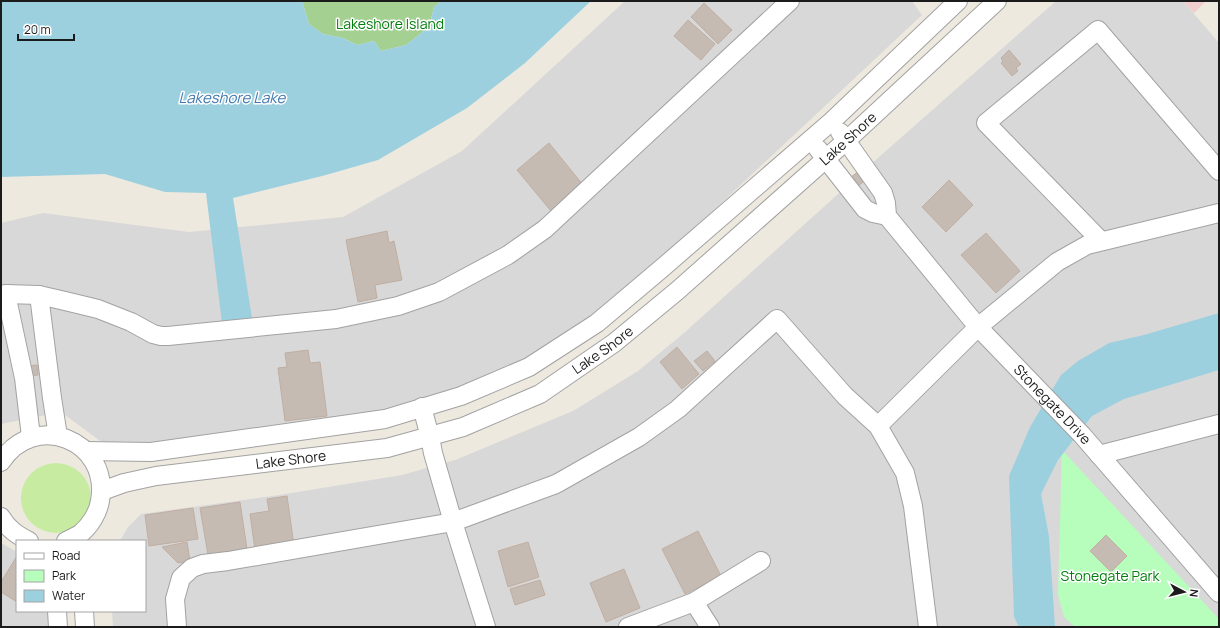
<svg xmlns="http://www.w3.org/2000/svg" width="1220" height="628" font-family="Manrope,sans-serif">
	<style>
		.residential { fill: #d9d8d8 }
		.commercial { fill: #f0cecd }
		.grass { fill: #c7eca1 }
		.forest { fill: #a4d091 }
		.park { fill: #b7fdbc }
		.water { fill: #9cd0df }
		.building { fill: #c5bbb3; stroke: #c0aea1 }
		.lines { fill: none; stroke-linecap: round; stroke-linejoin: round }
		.minor-casing { stroke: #a2a2a2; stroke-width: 20 }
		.minor { stroke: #fff; stroke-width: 18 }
		.labels { text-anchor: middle; stroke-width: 3; stroke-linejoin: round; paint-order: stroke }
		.park-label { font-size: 14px; fill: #047e0d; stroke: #fff }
		.street-label { font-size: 14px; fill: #1b1b1b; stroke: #fff }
		.water-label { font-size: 15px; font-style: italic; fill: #427ab0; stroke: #fff }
	</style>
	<rect width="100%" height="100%" fill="#eee9df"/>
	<path class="residential" d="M 625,1 L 912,1 L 922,15 L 651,269 L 585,326 L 539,355 L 388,416 L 119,455 L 61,412 L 1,424 L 1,223 L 43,213 L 189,232 L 343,217 L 462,151 Z
		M 1056,1 L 1183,1 L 1219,43 L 1219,627 L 113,627 L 112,611 L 145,611 L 145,541 L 120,541 L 128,527 L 141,514 L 279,495 L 402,475 L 455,460 L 573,411 L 638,371 L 684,333 L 879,157 Z
		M 1,543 L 17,552 L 17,611 L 62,611 L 62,627 L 1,627 Z"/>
	<path class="commercial" d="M 1183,1 L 1206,1 L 1194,13 Z"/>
	<path class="grass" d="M21 498a35 35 0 1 1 70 0a35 35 0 1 1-70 0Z"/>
	<path class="forest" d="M 302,1 L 441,1 L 434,7 L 429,27 L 406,45 L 381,51 L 374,41 L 357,45 L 343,38 L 323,34 L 309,24 Z"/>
	<path class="park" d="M 1062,450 L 1219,619 L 1219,627 L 1075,627 L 1064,617 L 1058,595 Z"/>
	<path class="water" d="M 1,1 L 302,1 L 309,24 L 323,34 L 343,38 L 357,45 L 374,41 L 381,51 L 406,45 L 429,27 L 434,7 L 441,1 L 591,1 L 525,63 L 467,108 L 378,160 L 326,175 L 233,198 L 252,318 L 222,323 L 206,193 L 165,192 L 105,174 L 1,177 Z
		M 1219,313 L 1219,370 L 1124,399 L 1092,416 L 1058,460 L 1041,494 L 1049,536 L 1055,627 L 1019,627 L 1014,617 L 1009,476 L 1030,427 L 1061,375 L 1078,361 L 1109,343 L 1144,335 Z"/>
	<path class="building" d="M 704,3 L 732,30 L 718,44 L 691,17 Z
		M 688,20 L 715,44 L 701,60 L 674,36 Z
		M 1009,50 L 1021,64 L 1016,68 L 1018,71 L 1012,76 L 1001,63 L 1003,61 L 1001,58 Z
		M 549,143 L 583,185 L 551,211 L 517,170 Z
		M 859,171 L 866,180 L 858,186 L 851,177 Z
		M 949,180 L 973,205 L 946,232 L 922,207 Z
		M 387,231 L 389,243 L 394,241 L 402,280 L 375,285 L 377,298 L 358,302 L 346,240 Z
		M 986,233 L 1020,271 L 996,293 L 961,255 Z
		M 677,347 L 699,374 L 682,389 L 660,362 Z
		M 308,350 L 310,363 L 320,362 L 327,416 L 285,421 L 278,368 L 287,367 L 285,353 Z
		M 707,351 L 715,361 L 703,371 L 694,361 Z
		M 37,365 L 38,375 L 28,376 L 26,366 Z
		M 287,496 L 294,545 L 255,550 L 250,514 L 269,511 L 267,499 Z
		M 240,502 L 247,549 L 208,555 L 200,508 Z
		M 193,508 L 198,539 L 149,546 L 145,515 Z
		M 698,531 L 721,576 L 685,594 L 662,549 Z
		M 1106,535 L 1127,556 L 1111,572 L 1090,551 Z
		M 187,542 L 190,561 L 178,563 L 162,547 Z
		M 528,542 L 539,577 L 508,587 L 498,551 Z
		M 17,556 L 17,602 L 1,592 L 1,582 Z
		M 624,569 L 640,608 L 606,622 L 590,583 Z
		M 540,580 L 545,595 L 515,605 L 510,589 Z"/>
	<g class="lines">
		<g class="minor-casing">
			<g id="minor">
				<path id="s1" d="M 840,132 L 883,193 L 886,203 L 887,216 L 978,327 L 1082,435 L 1219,593"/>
				<path d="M 818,149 L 865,209 L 873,213 L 887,216"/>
				<path d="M 1101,241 L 986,123 L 1098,30 L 1219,171"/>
				<path d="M 6,294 L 24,378 L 31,437"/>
				<path d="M 1,295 L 6,294 L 39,295 L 65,301 L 98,309 L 131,322 L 153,334 L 161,336 L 168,336 L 336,319 L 398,306 L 439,292 L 508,255 L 545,229 L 790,1"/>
				<path d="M 39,295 L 52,398 L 58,436"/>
				<path d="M 422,407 L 430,437 L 433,453 L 453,522 L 486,627"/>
				<path d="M 878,426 L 978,327 L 1057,262 L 1087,245 L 1219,213"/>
				<path d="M 86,451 L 151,452 L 385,419 L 461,396 L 529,367 L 597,323 L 661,269 L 832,121 L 958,1"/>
				<path d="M 1099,455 L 1219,424"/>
				<path d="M 1,462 C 34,410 111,440 100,501 C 98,513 90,526 80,534 C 76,536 71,539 66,541"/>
				<path id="s2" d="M 102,491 L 124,483 L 156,476 L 387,448 L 463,427 L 540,394 L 614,343 L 677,291 L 847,140 L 997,1"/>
				<path d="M 1,517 C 8,529 17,535 29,541"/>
				<path d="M 694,602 L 710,627"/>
				<path d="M 57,611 L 58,627"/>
				<path d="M 84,611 L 85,627"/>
				<path d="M 177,627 L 175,599 L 181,578 L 192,568 L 203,564 L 228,561 L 453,522 L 556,484 L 639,437 L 678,409 L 777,319 L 845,396 L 878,426 L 905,473 L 913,506 L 928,627"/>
				<path d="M 628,627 L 694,602 L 761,561"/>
			</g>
		</g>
		<use href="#minor" class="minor"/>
	</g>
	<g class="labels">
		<g class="park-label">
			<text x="390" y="29">Lakeshore Island</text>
			<text x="1110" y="581">Stonegate Park</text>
		</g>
		<g class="street-label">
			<text dy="5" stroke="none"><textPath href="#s2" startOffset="852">Lake Shore</textPath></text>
			<text dy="5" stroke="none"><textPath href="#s2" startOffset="528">Lake Shore</textPath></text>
			<text dy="5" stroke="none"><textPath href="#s1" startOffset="349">Stonegate Drive</textPath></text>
			<text dy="5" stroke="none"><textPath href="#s2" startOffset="192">Lake Shore</textPath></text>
		</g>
		<g class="water-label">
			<text x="232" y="103">Lakeshore Lake</text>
		</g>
	</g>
	<rect width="1220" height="628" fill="none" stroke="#1b1b1b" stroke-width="4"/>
	<rect x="16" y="540" width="130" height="72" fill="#ffffff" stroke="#a4a4a4"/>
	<rect x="24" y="553" width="20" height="6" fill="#ffffff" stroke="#a4a4a4"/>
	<text x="52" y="560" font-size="12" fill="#1b1b1b">Road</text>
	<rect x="24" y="570" width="20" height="12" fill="#b7fdbc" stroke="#a4a4a4"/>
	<text x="52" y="580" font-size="12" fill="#1b1b1b">Park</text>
	<rect x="24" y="590" width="20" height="12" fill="#9cd0df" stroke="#a4a4a4"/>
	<text x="52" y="600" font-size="12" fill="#1b1b1b">Water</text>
	<g transform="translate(1184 592) rotate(97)" stroke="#ffffff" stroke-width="3" paint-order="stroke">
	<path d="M0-3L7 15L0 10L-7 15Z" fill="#1b1b1b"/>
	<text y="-6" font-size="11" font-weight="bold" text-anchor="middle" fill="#1b1b1b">N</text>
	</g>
	<path d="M18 34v6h56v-6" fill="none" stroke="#1b1b1b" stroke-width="2"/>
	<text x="24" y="34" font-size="12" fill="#1b1b1b" stroke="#ffffff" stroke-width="3" paint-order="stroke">20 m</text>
</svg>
